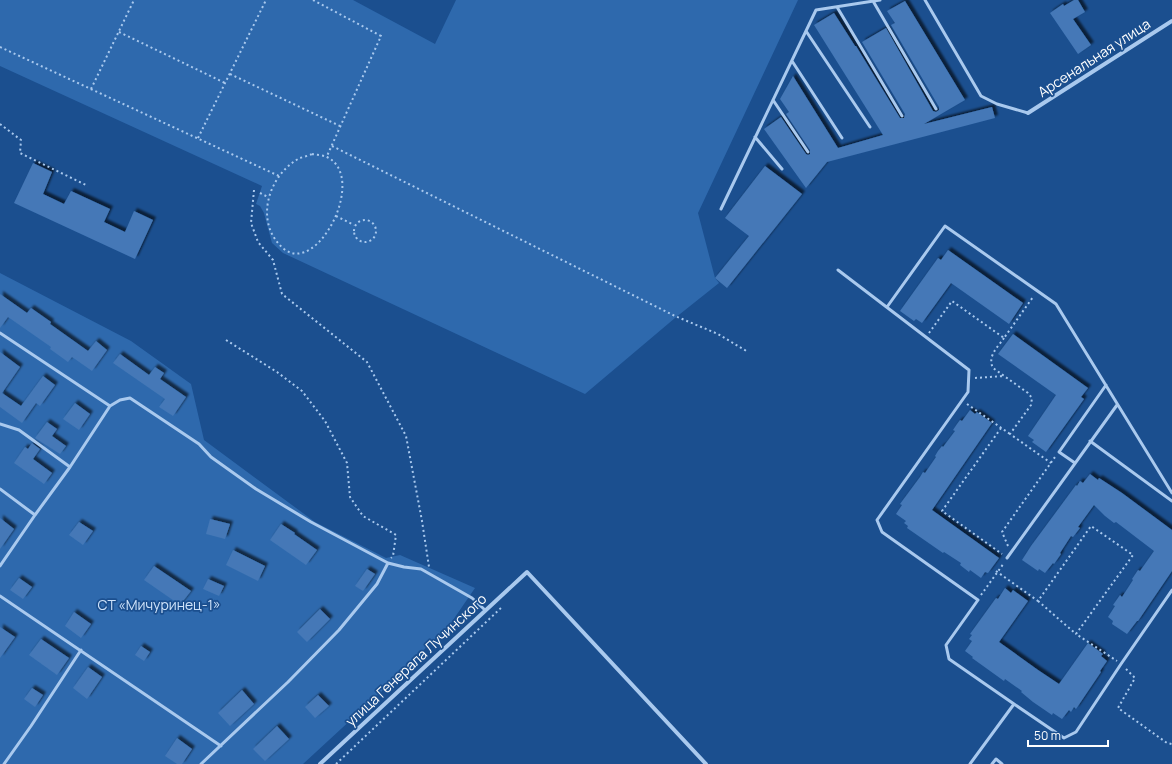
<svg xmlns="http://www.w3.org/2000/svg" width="1172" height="764" font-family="Manrope,sans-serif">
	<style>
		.green { fill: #2e69ad }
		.building { fill: #4478b7; filter: url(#shadow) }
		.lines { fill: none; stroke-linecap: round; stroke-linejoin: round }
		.path { stroke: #a9c9ee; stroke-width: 2; stroke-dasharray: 2 3; stroke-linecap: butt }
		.lane { stroke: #a9c9ee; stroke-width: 3 }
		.street { stroke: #a9c9ee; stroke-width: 4 }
		.labels { text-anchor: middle; stroke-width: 3.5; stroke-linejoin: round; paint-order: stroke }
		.street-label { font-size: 14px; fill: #fff; stroke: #1b4f8f }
		.park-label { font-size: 14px; fill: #cfe3fa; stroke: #1b4f8f }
	</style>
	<defs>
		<filter id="shadow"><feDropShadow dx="3" dy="-3" stdDeviation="1" flood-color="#0009"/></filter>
	</defs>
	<rect width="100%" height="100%" fill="#1b4f8f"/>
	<path class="green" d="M 0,0 L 353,0 L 435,44 L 456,0 L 798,0 L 698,213 L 715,278 L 719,283 L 675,318 L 585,394 L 283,253 L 272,243 L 264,213 L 260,206 L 256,204 L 262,186 L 0,66 Z
		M 0,273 L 131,341 L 191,384 L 204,440 L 315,522 L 386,558 L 400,555 L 475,588 L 451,623 L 380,693 L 303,764 L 0,764 Z"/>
	<path class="building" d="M 1074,0 L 1078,0 L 1085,12 L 1073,19 L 1091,45 L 1078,54 L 1050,13 L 1063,4 L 1064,6 Z
		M 905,1 L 965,100 L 924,124 L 992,107 L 995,118 L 827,162 L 806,188 L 764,129 L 781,117 L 806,154 L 808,155 L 810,154 L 810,150 L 786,114 L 789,112 L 780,99 L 793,76 L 838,148 L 883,135 L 814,25 L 834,13 L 855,46 L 856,46 L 900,118 L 904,118 L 905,114 L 862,42 L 886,28 L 933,111 L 936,112 L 939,110 L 939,107 L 891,25 L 895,23 L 887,11 Z
		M 33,163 L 52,172 L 43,194 L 64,204 L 71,191 L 110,209 L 104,222 L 125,232 L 134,211 L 153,220 L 135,259 L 14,203 Z
		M 765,166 L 802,194 L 727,288 L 715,278 L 749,236 L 725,218 Z
		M 948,250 L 1023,303 L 1009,324 L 951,283 L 922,323 L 916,319 L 914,321 L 900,311 L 938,258 L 941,260 Z
		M 0,294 L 27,313 L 31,308 L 51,322 L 50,324 L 88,351 L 96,341 L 107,350 L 92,371 L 72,357 L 68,362 L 50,349 L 51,347 L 8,317 L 0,328 Z
		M 1013,334 L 1088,388 L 1081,397 L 1084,399 L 1046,452 L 1032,442 L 1034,440 L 1028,436 L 1056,395 L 998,354 Z
		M 0,352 L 20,367 L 2,393 L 21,406 L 43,376 L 55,385 L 40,406 L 36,403 L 22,423 L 0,407 Z
		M 120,354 L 149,375 L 155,367 L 164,373 L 160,379 L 186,397 L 173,416 L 159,407 L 165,399 L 113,363 Z
		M 75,403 L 90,414 L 79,430 L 63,419 Z
		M 970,410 L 975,414 L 977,412 L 992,423 L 932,510 L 999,558 L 988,573 L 985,572 L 981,578 L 970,570 L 969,572 L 960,565 L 961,563 L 944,552 L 943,553 L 907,528 L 908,526 L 904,523 L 906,521 L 896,514 L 902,505 L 900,504 L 920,477 L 923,472 L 925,473 L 936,457 L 935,456 L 938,451 L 942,446 L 943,447 L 955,431 L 953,430 L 957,424 L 960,420 L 962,421 Z
		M 47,422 L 57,429 L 52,436 L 66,446 L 60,454 L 35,438 Z
		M 32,443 L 40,449 L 33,459 L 52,473 L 44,484 L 14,463 L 25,447 L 28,449 Z
		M 1090,474 L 1098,480 L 1099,478 L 1122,493 L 1172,530 L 1172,571 L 1138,621 L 1137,621 L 1127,634 L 1112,624 L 1113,621 L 1108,617 L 1115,606 L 1113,605 L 1120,595 L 1122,597 L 1133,580 L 1132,579 L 1138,570 L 1140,571 L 1154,551 L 1116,522 L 1114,523 L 1105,516 L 1094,505 L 1078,527 L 1080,528 L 1073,537 L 1071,536 L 1060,553 L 1061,554 L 1054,564 L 1053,563 L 1045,573 L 1039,569 L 1038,571 L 1022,560 L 1031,546 L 1076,485 L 1077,486 L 1080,481 L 1083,483 Z
		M 0,518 L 14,529 L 0,549 Z
		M 210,519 L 230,524 L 225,539 L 206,534 Z
		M 79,522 L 93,531 L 83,545 L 69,535 Z
		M 281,524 L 295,533 L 294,534 L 317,550 L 306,565 L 270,540 Z
		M 233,550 L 265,566 L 258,581 L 226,565 Z
		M 154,566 L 191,591 L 180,605 L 144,580 Z
		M 367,569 L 375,574 L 363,591 L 355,586 Z
		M 19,578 L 32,587 L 23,599 L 10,590 Z
		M 208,579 L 224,586 L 219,596 L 203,589 Z
		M 1005,588 L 1011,593 L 1013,590 L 1028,601 L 999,642 L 1038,670 L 1059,684 L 1088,643 L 1103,654 L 1101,656 L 1107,661 L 1100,671 L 1101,672 L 1076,709 L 1074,707 L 1071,712 L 1069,710 L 1062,719 L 1053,713 L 1052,715 L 1033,702 L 1021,692 L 1022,691 L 1005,679 L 1004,681 L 972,658 L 973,657 L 965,651 L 972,641 L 969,639 L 972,635 L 970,634 L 996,598 L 998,599 Z
		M 320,609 L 330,619 L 307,642 L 297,632 Z
		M 74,612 L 91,624 L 81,638 L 65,626 Z
		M 0,627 L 15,637 L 0,658 Z
		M 41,639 L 69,658 L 57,675 L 29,655 Z
		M 141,646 L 150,652 L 144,661 L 135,655 Z
		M 88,667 L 102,677 L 87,699 L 73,688 Z
		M 32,688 L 43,695 L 35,707 L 24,699 Z
		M 242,690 L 254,704 L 230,726 L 218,713 Z
		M 318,695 L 329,706 L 315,718 L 305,707 Z
		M 277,726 L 289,739 L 265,761 L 253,749 Z
		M 177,738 L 192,749 L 182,764 L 177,764 L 165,756 Z"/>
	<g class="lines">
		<path class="path" d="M 313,0 L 381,36 L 327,156
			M 119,32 L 225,83
			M 0,47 L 279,176
			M 230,74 L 340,126
			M 91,89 L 134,0
			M 0,124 L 21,140 L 20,153 L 88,186
			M 198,138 L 266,0
			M 332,146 L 675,316 L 718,334 L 748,352
			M 312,154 C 317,155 323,155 327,157 C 368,177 318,276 284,249 C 254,224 267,177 298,159 C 302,157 308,156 312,154 Z
			M 254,190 L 251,223 L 258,242 L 273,260 L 282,294 L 367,362 L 406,436 L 422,521 L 429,567
			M 260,193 L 268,197
			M 336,216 L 354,225
			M354 231a11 11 0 1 1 22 0a11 11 0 1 1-22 0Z
			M 929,333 L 952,301 L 1004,338 L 1033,297
			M 1004,338 C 998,347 987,356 993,368 L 1028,393 L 1032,398 L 1031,405 L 1010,434 L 1051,463
			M 226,340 L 277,372 L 302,391 L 325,421 L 347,463 L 350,497 L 363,516 L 396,535 L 393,556 L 391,558
			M 975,378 L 1004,376
			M 967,404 L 1010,434
			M 1001,428 L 942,511 L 1002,554
			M 1008,546 L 1002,532 L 1055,457
			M 996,571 L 1038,601 L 1091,526 L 1133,555 L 1076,634 L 1117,661
			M 981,595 L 1004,563
			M 1038,601 L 1076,634
			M 1126,669 L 1135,678 L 1118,708 L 1167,743 L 1172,744
			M 336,764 L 502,607"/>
		<path class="lane" d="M 925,0 L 981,96 L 997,104 L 1028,113
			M 873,1 L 936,109
			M 837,7 L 902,116
			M 806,31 L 870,127
			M 792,61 L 842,138
			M 773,100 L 808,152
			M 755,137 L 782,169
			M 721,209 L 816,10 L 880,0
			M 838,270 L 969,370 L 968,392 L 877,520 L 882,532 L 978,600 L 946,645 L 949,659 L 1014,704
			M 887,307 L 945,226 L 1056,304 L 1172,493
			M 0,333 L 110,406
			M 0,424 L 19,430 L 70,467 L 35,515 L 0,489
			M 1090,441 L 1172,501
			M 1075,463 L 1059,452 L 1106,385
			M 70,467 L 110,406 L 120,400 L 130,398 L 199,444 L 211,457 L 256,489 L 311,522 L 388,563 L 377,584 L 339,630 L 288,682 L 201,764
			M 1007,558 L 1117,405
			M 388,563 L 404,567 L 421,569 L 472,598 L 485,610
			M 0,566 L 35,515
			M 0,596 L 221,746
			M 4,764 L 31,726 L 81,650
			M 970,764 L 1014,704 L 1064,738 L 1076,732 L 1121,664 L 1172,590
			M 992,764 L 996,759 L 1002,764"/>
		<path class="street" d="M 1028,113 L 1172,21
			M 320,764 L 527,572 L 706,764"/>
	</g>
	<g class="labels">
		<g class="street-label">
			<text transform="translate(1094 58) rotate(-33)" y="5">Арсенальная улица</text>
			<text transform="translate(416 660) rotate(-43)" y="5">улица Генерала Лучинского</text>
		</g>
		<g class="park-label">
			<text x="159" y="610">СТ «Мичуринец-1»</text>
		</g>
	</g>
	<path d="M1028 740v6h80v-6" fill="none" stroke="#ffffff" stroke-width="2"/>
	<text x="1034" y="740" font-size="12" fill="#ffffff" stroke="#1b4f8f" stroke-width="3" paint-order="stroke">50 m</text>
</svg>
